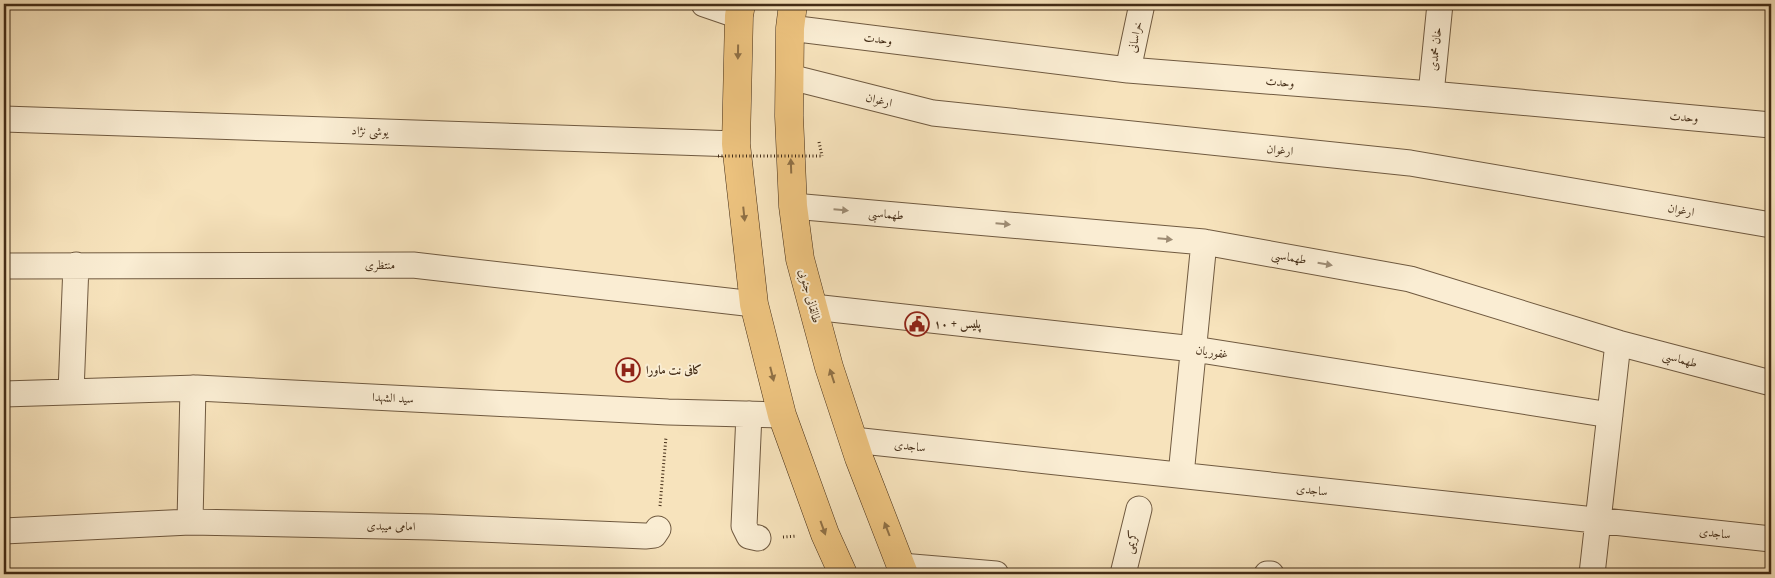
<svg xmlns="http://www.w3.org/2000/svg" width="1775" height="578" font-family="'Libre Caslon Text',Amiri,serif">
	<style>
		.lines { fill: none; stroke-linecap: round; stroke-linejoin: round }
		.minor-casing { stroke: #705a40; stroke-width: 27 }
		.major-casing { stroke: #432c16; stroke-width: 29 }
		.path { stroke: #432c16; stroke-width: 3; stroke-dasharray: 1 2.5; stroke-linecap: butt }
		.minor { stroke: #faedd3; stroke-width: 25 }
		.major { stroke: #ecc27e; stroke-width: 28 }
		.path-bridge { stroke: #432c16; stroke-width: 3; stroke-dasharray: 1 2.5; stroke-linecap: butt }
		.oneway { fill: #8f7045 }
		.oneway2 { fill: #9e8c74 }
		.labels { text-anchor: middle; stroke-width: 4; stroke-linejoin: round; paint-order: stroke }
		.street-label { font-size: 12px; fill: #432c16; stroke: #faedd3 }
		.poi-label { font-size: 12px; font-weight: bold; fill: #432c16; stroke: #faedd3; text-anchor: start }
	</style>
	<rect width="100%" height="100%" fill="#f7e3bc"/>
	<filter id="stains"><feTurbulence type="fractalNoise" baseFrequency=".004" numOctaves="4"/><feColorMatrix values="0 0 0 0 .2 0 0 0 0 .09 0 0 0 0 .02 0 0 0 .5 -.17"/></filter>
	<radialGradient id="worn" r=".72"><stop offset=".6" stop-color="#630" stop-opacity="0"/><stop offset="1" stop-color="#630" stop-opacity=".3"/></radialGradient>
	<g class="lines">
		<g class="minor-casing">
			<path id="minor" d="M 704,4 L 739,16
				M 790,28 L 1128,70 L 1431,94 L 1771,125
				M 1128,70 L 1142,4
				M 790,77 L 933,113 L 1410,163 L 1771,225
				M 1431,94 L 1440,4
				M 4,119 L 736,144
				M 793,206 L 1204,242 L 1410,279 L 1618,343 L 1771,383
				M 4,266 L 413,265 L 754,304
				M 813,307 L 1194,349 L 1610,415
				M 71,392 L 76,265
				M 4,394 L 197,388 L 668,412 L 782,415
				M 749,414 L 744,526 L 749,536 L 758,538
				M 853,440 L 1771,539
				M 1181,475 L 1204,242
				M 190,522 L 193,388
				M 4,531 L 190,522 L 431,527 L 645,536 L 654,535 L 658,529
				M 901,566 L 996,574
				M 1123,574 L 1139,509
				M 1267,574 L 1271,574
				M 1592,574 L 1618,343"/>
		</g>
		<g class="major-casing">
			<path id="major" d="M 741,4 L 739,16 L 736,144 L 754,304 L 782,415 L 825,534 L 843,574
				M 793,4 L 790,28 L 789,116 L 793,206 L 800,259 L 829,367 L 859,458 L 904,574"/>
		</g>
		<path class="path" d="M 819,142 L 822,156
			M 660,506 L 666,437
			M 783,537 L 797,536"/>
		<use href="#minor" class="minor"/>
		<use href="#major" class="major"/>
		<path class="path-bridge" d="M 718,156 L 822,156"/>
	</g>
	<defs><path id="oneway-solid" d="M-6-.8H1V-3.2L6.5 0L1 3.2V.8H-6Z" transform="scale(1.25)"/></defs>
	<g class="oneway">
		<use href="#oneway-solid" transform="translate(738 52) rotate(91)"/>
		<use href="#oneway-solid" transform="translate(791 166) rotate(-92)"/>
		<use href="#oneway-solid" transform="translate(744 214) rotate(84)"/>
		<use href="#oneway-solid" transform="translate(772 374) rotate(76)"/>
		<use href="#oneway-solid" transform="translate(832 376) rotate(-108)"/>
		<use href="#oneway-solid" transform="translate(823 528) rotate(70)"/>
		<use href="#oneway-solid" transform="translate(887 529) rotate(-111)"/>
	</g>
	<g class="oneway2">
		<use href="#oneway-solid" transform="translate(841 210) rotate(5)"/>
		<use href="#oneway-solid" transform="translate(1003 224) rotate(5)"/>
		<use href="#oneway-solid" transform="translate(1165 239) rotate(5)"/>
		<use href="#oneway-solid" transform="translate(1325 264) rotate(10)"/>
	</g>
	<defs>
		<g id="civic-ring" transform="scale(1.25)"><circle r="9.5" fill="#faedd3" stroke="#8f2418" stroke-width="1.5"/><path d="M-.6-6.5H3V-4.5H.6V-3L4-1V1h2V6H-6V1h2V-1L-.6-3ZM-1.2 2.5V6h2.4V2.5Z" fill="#8f2418"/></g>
		<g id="hospital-ring" transform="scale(1.25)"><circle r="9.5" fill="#faedd3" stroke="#8f2418" stroke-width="1.5"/><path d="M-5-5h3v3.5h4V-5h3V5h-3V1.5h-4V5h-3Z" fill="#8f2418"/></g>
	</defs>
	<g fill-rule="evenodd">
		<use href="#civic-ring" x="917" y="324"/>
		<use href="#hospital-ring" x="628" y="370"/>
	</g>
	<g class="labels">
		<g class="street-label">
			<text transform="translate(1135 37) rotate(-78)" y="4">خراسانی</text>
			<text transform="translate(878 39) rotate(7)" y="4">وحدت</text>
			<text transform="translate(1435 49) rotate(-84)" y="4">خان محمدی</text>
			<text transform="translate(1280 82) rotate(5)" y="4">وحدت</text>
			<text transform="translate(879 100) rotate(14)" y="4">ارغوان</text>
			<text transform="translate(1684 117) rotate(5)" y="4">وحدت</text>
			<text transform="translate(370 131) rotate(2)" y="4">یوشی نژاد</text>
			<text transform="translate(1280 150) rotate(6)" y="4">ارغوان</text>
			<text transform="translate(1681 210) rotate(10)" y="4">ارغوان</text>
			<text transform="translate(886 214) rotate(5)" y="4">طهماسبی</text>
			<text transform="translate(1289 257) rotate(10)" y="4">طهماسبی</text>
			<text x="380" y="269">منتظری</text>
			<text transform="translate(810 296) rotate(75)" y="4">طالقانی جنوبی</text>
			<text transform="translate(1212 352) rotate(9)" y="4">غفوریان</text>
			<text transform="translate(1680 359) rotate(15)" y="4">طهماسبی</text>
			<text transform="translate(393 398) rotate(3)" y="4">سید الشهدا</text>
			<text transform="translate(910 446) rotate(6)" y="4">ساجدی</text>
			<text transform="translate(1312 490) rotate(6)" y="4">ساجدی</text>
			<text transform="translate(391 526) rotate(1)" y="4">امامی میبدی</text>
			<text transform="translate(1715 533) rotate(6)" y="4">ساجدی</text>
			<text transform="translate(1131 542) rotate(-76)" y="4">کریمی</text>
		</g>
		<g class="poi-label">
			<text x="934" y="328">پلیس + ۱۰</text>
			<text x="646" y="374">کافی نت ماورا</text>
		</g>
	</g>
	<rect width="1775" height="578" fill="none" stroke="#f7e3bc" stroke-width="20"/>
	<rect x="5" y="5" width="1765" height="568" fill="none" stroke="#432c16" stroke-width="2.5"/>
	<rect x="10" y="10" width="1755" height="558" fill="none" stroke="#432c16"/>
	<rect width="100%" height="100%" filter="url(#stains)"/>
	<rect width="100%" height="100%" fill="url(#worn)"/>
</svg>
